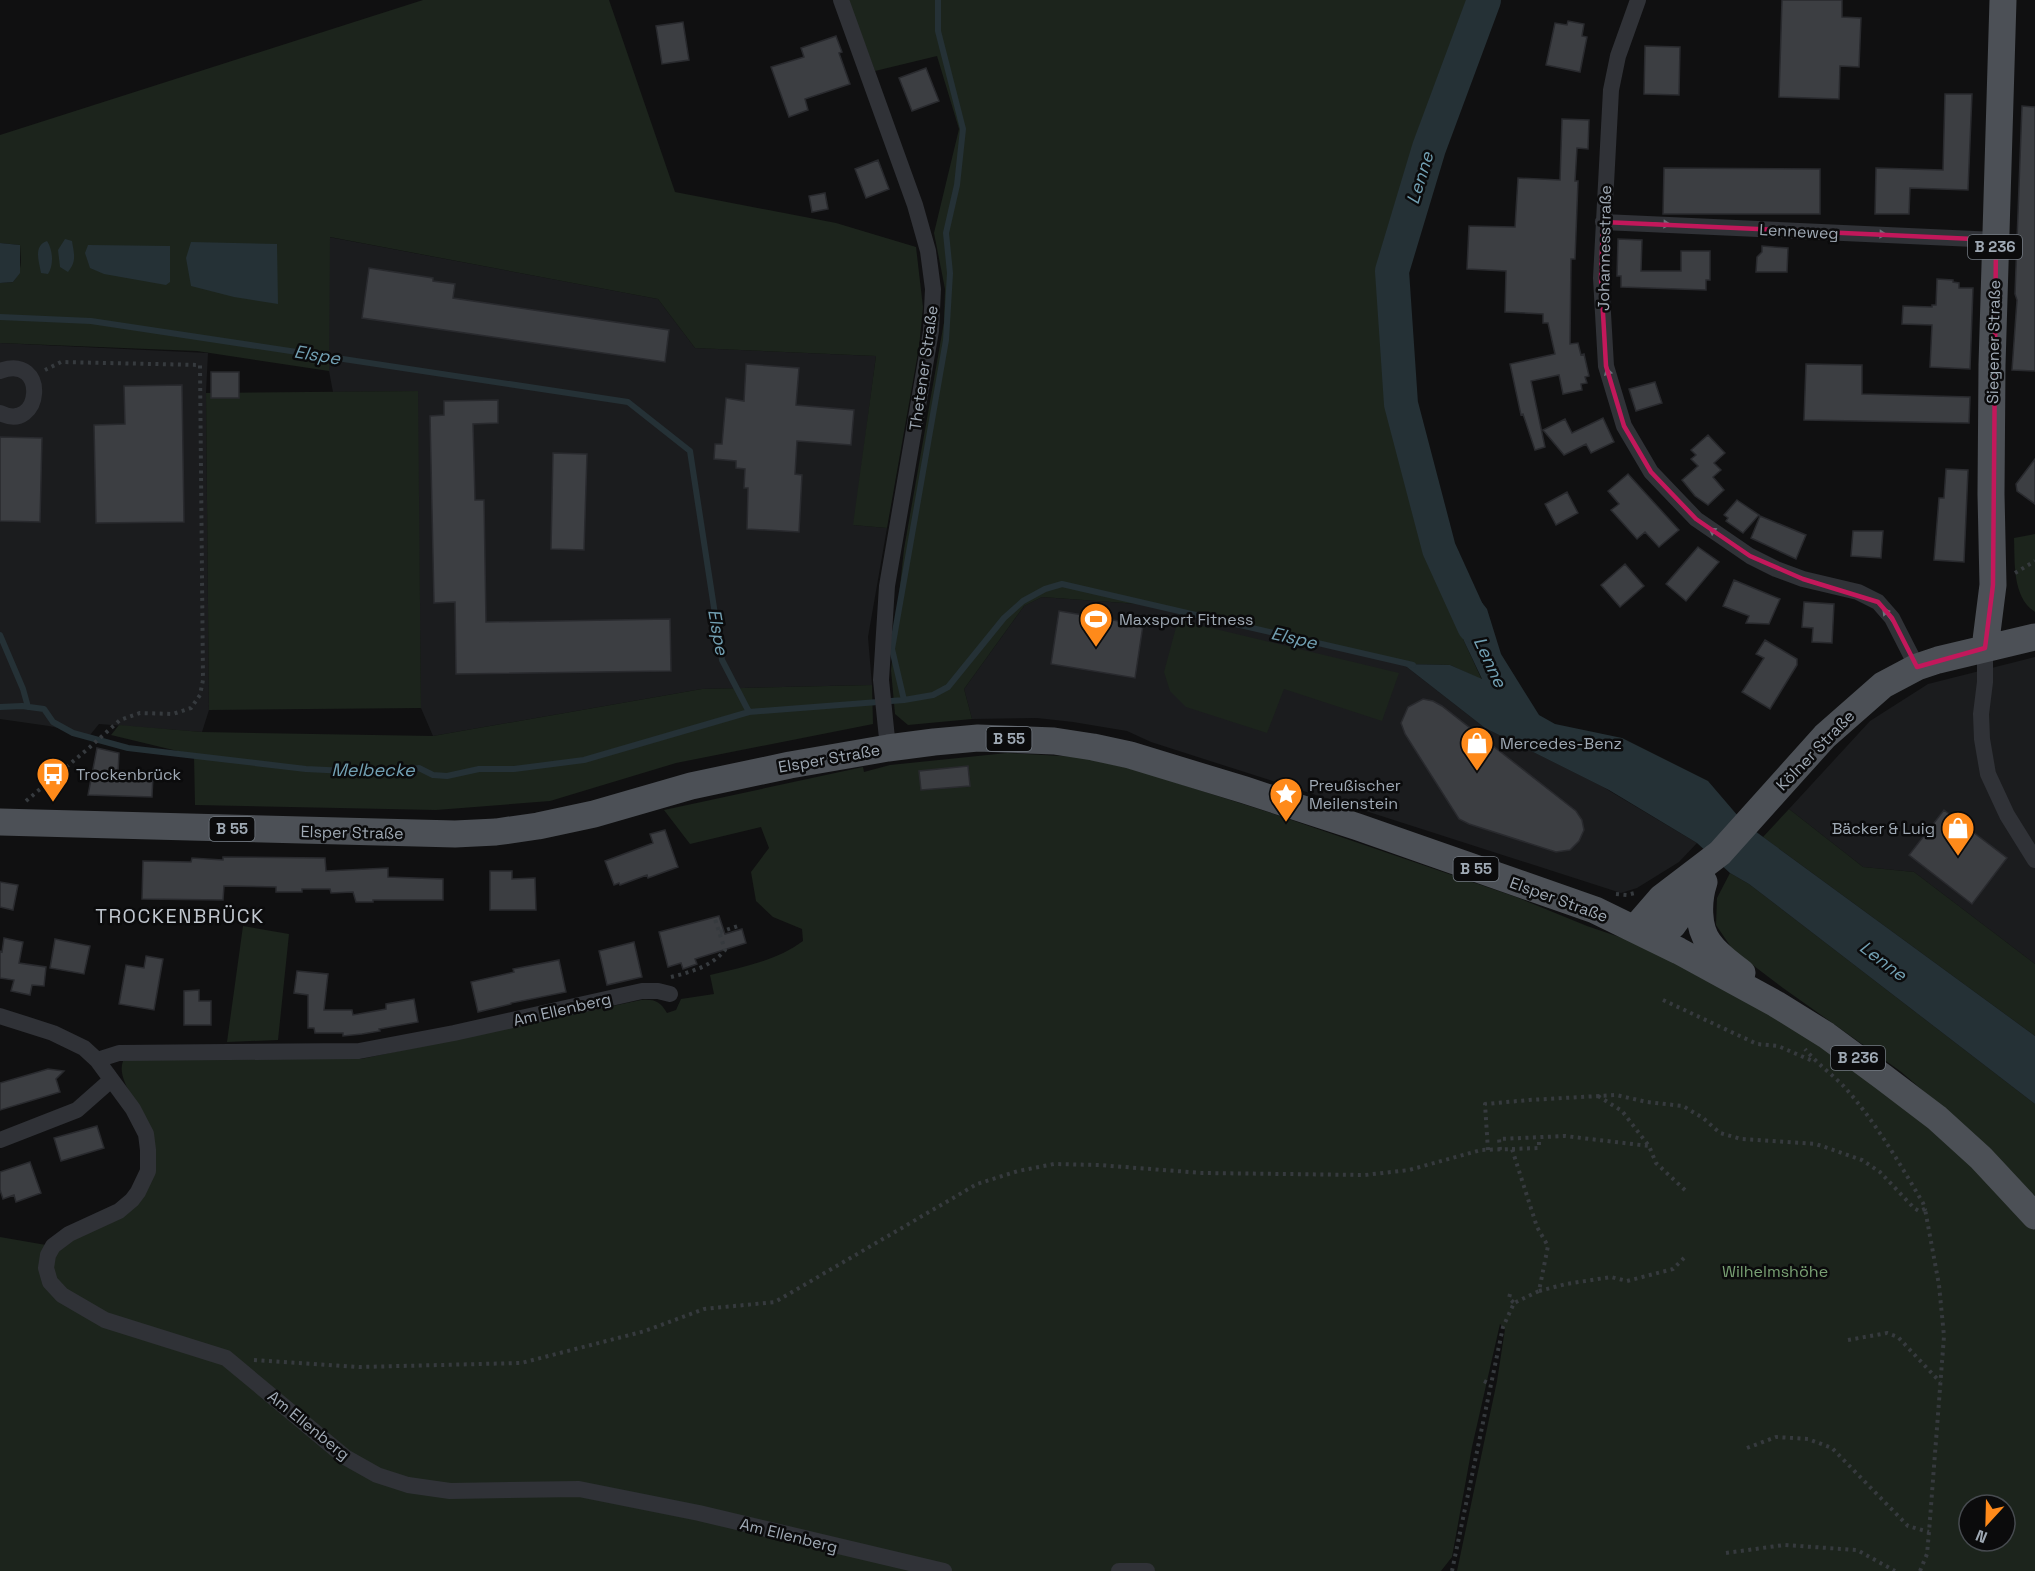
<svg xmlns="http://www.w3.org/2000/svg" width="2035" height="1571" font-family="'Space Grotesk',sans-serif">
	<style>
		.built { fill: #1b1c1e }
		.green { fill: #1c241c; fill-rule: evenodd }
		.water { fill: #253136 }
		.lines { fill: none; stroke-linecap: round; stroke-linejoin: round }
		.stream { stroke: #253136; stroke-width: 6 }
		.river { stroke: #253136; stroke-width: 34 }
		.building { fill: #3c3e42; stroke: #292a2e; stroke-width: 1.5 }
		.path { stroke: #363a3e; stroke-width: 4; stroke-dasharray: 3 4.5; stroke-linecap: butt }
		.minor { stroke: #303237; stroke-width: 16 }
		.primary { stroke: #4c5056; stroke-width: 27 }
		.oneway { fill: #6d737c }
		.marked { fill: none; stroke: #c2185b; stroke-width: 4.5; stroke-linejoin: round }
		.labels { text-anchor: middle; stroke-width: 5; stroke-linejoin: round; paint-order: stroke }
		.shield { fill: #0b0b0c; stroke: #737a82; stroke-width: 1.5 }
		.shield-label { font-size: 15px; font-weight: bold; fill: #9fa9b4 }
		.street-label { font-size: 16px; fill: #9fa9b4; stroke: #0b0b0c }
		.poi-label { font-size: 16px; fill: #9fa9b4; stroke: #0b0b0c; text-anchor: start }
		.park-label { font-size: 16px; fill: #79a174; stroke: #0b0b0c }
		.water-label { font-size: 18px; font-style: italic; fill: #72a0b3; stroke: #0b0b0c }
		.quarter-label { font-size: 20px; letter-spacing: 1.5px; fill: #c1c7cf; stroke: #0b0b0c }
	</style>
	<rect width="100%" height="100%" fill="#101011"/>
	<path class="built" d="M 329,237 L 658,299 L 695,348 L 876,356 L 854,525 L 887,528 L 868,637 L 872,685 L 702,689 L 433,736 L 421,708 L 417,391 L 333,392 L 329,371 Z
		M 0,343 L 208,353 L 206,393 L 209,710 L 202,732 L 99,724 L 90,735 L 49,726 L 0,719 Z
		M 1042,597 L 1139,604 L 1266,630 L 1403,664 L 1485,728 L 1603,787 L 1697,843 L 1679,862 L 1637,888 L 1621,893 L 1151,742 L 1127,731 L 1073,722 L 1037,718 L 972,719 L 964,689 L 1024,606 Z
		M 2035,657 L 2035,964 L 1914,872 L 1863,867 L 1789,809 L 1870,721 L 1928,684 Z"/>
	<path class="green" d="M 423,0 L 609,0 L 675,192 L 836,223 L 916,247 L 923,307 L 919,347 L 887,528 L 853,525 L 876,356 L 695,348 L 658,299 L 330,237 L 329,371 L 197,351 L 0,343 L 0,283 L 13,282 C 23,269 21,261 20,245 L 0,243 L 0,135 Z
		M 848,0 L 1493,0 L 1394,255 L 1400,356 L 1451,563 L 1464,641 L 1482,680 L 1450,665 L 1403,664 L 1266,630 L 1139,604 L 1042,597 L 1024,606 L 964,689 L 972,719 L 908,725 L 895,714 L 891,670 L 904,549 L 944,322 L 945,289 L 934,233 L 959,129 L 937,56 L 875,71 Z
		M 418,391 L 421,708 L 209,710 L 206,393 Z
		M 2035,534 L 2035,612 C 2012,597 2015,562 2014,538 Z
		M 1178,620 L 1399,673 L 1382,721 L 1284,689 L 1267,733 L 1186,707 L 1170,691 L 1164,672 Z
		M 872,685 L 873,724 L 676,763 L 550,801 L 436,810 L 195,805 L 194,755 L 111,735 L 119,725 L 202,732 L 433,736 L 702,689 Z
		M 1007,753 L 1079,757 L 1136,770 L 1274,814 L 1516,897 L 1587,926 L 1684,959 L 1759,1000 L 1925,1119 L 2035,1230 L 2035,1571 L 1457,1571 L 1497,1381 L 1505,1329 L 1500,1324 L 1472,1447 L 1452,1557 L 1441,1571 L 0,1571 L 0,1237 L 46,1245 L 145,1192 C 146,1178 152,1132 147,1121 C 139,1104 116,1080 123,1061 L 135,1059 L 361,1059 L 641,1000 C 654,999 660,1001 667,1013 L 676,1010 L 681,999 L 714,994 L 710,975 C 743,967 776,961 803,941 L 802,929 L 773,917 L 756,901 L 751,872 L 769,848 L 761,827 L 690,844 L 664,810 L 863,767 L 864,772 L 890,765 ZM 1969,1505 L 2005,1505 L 2005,1541 L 1969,1541 Z
		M 1789,809 L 1863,867 L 1914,872 L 2035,964 L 2035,1036 L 1763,837 Z
		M 1730,873 L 1749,884 L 2035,1104 L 2035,1197 L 1941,1106 L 1900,1071 L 1783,988 L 1733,950 L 1716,925 L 1717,898 Z
		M 243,926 L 289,934 L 278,1040 L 227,1042 Z"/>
	<path class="water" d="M 65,239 L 72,241 C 74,254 77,261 68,272 L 60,267 L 58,250 Z
		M 47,241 C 53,250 54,265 48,274 L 41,273 C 39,261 33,246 47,241 Z
		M 191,242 L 277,244 L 278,304 L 234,297 L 191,286 L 186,258 Z
		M 0,243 L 20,245 L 20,273 L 13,282 L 0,283 Z
		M 88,245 L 170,246 L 170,282 L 166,285 L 104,274 L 90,268 L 85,253 Z
		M 1451,563 L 1487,609 L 1501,654 L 1539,715 L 1555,724 L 1622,738 L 1708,781 L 1744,823 L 2035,1036 L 2035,1104 L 1749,884 L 1730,873 L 1697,843 L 1609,790 L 1485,728 L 1403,664 L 1450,665 L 1482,679 L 1464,641 Z"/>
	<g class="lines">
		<path class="stream" d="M 0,317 L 91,321 L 628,402 L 690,451 L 722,660 L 749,712 L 904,700 L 933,695 L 948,687 L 1004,618 L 1023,601 L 1045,589 L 1062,584 L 1413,665
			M 0,635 L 23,689 L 28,707
			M 904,700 L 892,649 L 946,340 L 950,273 L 946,233 L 957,185 L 963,129 L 938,31 L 938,0
			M 0,707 L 22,706 L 44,709 L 53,722 L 73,733 L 128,748 L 306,769 L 388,773 L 419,768 L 433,775 L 447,776 L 479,769 L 514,769 L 584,760 L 749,712"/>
		<path class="river" d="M 1474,626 L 1439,549 L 1401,404 L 1392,271 L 1429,148 L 1484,0"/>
	</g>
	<path class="building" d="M 1782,0 L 1842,0 L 1842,17 L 1861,18 L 1859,67 L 1840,66 L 1839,99 L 1779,97 Z
		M 1568,21 L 1584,24 L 1582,36 L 1587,37 L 1580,72 L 1546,65 L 1555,23 L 1567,25 Z
		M 683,22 L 689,60 L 662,64 L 656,26 Z
		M 836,36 L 842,52 L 839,53 L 850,84 L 805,99 L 808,110 L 789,117 L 771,67 L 804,57 L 801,48 Z
		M 1645,46 L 1680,47 L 1679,95 L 1644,94 Z
		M 926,68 L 939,101 L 912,111 L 899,78 Z
		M 1945,94 L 1972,94 L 1968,190 L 1910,188 L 1909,214 L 1875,214 L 1876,168 L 1943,170 Z
		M 2022,106 L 2035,107 L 2035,371 L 2012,370 L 2017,300 L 2015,294 Z
		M 1562,119 L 1589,120 L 1588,149 L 1577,148 L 1575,181 L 1578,181 L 1575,259 L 1571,259 L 1570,344 L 1578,343 L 1581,355 L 1584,354 L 1589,376 L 1585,377 L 1587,383 L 1581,384 L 1582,390 L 1563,394 L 1559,375 L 1531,381 L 1545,447 L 1535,450 L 1523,414 L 1521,415 L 1510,364 L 1555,354 L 1548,323 L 1543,323 L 1543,314 L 1505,312 L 1506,271 L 1467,269 L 1469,226 L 1515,227 L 1518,178 L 1560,180 Z
		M 878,160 L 889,189 L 866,198 L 855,169 Z
		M 1664,168 L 1820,169 L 1820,214 L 1663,214 Z
		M 825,193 L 828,209 L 812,212 L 809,196 Z
		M 1618,239 L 1642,240 L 1641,271 L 1681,271 L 1681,251 L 1710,251 L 1710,280 L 1706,280 L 1706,290 L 1621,287 L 1621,276 L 1617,276 Z
		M 1762,246 L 1788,248 L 1787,272 L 1756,272 L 1757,257 L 1762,252 Z
		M 369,268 L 433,278 L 433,281 L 455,284 L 453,298 L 669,330 L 665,362 L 362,318 Z
		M 1937,279 L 1953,280 L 1953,282 L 1959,283 L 1959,288 L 1973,288 L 1970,369 L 1930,367 L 1932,325 L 1902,324 L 1903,306 L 1932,307 L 1932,305 L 1936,305 Z
		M 746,364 L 799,368 L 796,405 L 854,410 L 851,445 L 797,441 L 795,474 L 802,475 L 799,532 L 747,529 L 748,488 L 744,488 L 745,469 L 736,468 L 736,461 L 714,459 L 715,444 L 722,444 L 726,398 L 744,401 Z
		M 1806,364 L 1862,365 L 1862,394 L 1970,397 L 1969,423 L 1804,420 Z
		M 211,372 L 239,372 L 239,398 L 211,398 Z
		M 1655,382 L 1662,403 L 1636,411 L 1629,389 Z
		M 182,385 L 184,522 L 96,523 L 94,425 L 125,424 L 124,386 Z
		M 498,400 L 498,423 L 473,424 L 475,500 L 484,500 L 486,622 L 670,619 L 671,671 L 456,674 L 455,602 L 434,603 L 430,416 L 444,415 L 444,401 Z
		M 1603,418 L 1614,442 L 1591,453 L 1586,444 L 1564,455 L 1543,430 L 1565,419 L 1572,433 Z
		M 1708,435 L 1725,453 L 1714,463 L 1721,470 L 1713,477 L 1724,490 L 1708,505 L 1695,496 L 1682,480 L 1698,466 L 1691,459 L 1696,455 L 1691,450 Z
		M 0,437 L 42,438 L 40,522 L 0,521 Z
		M 553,453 L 587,454 L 584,550 L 551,549 Z
		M 2035,459 L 2035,504 L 2017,491 L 2016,484 Z
		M 1946,469 L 1968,470 L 1964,562 L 1934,560 L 1939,498 L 1944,498 Z
		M 1628,474 L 1679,530 L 1659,547 L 1645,532 L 1637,539 L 1611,510 L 1619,504 L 1608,491 Z
		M 1567,492 L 1578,513 L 1556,525 L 1545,504 Z
		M 1737,500 L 1759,515 L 1743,533 L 1726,521 L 1728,518 L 1724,515 Z
		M 1760,516 L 1806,535 L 1796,559 L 1751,538 Z
		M 1853,531 L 1883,531 L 1881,558 L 1851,556 Z
		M 1698,547 L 1719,562 L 1686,601 L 1666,584 Z
		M 1625,564 L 1644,586 L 1620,607 L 1601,585 Z
		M 1734,580 L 1780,599 L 1769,624 L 1746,623 L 1749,616 L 1723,606 Z
		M 1804,602 L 1834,604 L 1832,643 L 1812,642 L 1813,628 L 1802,627 Z
		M 1059,611 L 1143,625 L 1135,678 L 1051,664 Z
		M 1765,640 L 1797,659 L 1797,665 L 1770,709 L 1742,692 L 1764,658 L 1756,654 Z
		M 1423,699 L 1433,701 L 1442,706 L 1576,811 L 1582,820 L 1584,830 L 1579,841 L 1570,850 L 1556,852 L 1469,824 L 1459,819 L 1405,734 L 1401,723 L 1408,707 Z
		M 97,748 L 119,753 L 118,774 L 153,775 L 152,797 L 88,795 Z
		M 968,766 L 970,786 L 921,790 L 919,771 Z
		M 1944,810 L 2007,858 L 1972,904 L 1909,855 Z
		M 665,830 L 678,867 L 648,878 L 647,875 L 620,885 L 619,883 L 614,885 L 605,861 L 653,843 L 650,834 Z
		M 223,857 L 325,858 L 326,871 L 388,868 L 388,877 L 443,879 L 443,900 L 373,900 L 373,902 L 356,902 L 353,892 L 331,893 L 330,889 L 302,889 L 302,892 L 276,892 L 276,887 L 224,886 L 223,900 L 142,899 L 143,861 L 191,862 L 192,858 L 223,860 Z
		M 490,871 L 512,871 L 512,879 L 535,878 L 536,910 L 490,910 Z
		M 0,882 L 18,885 L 13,910 L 0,907 Z
		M 719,916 L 725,934 L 742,929 L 746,943 L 695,959 L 697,964 L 683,969 L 681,963 L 668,967 L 659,932 Z
		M 4,938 L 23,942 L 19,963 L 46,967 L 44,986 L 32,985 L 30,995 L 11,991 L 14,980 L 0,978 L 0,951 L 2,952 Z
		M 55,939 L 90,946 L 84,974 L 50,968 Z
		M 634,942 L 642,977 L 607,985 L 599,951 Z
		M 146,956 L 163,959 L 154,1010 L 119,1004 L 126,965 L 144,968 Z
		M 559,960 L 566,992 L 511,1003 L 511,1004 L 478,1012 L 471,982 L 514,972 L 513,969 Z
		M 297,971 L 328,974 L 324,1010 L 352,1010 L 353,1015 L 386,1009 L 386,1004 L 414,999 L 418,1022 L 379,1029 L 380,1031 L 362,1034 L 343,1036 L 343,1033 L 315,1033 L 314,1028 L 308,1028 L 308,995 L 294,993 Z
		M 199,990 L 199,1001 L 211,1001 L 211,1025 L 184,1025 L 184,991 Z
		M 48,1069 L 64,1071 L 56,1079 L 60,1092 L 0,1110 L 0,1083 Z
		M 97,1126 L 104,1148 L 61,1161 L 54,1138 Z
		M 30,1162 L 41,1193 L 16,1202 L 14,1195 L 3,1199 L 0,1190 L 0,1172 Z"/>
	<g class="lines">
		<path class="path" d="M 2015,573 L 2035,561
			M 26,801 L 90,747 L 120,720 L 140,713 L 173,714 L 191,708 L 200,695 L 203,680 L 200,365 L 61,362 L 45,370
			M 1616,894 L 1627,895 L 1635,893
			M 720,932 L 738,926
			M 671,977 C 691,972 712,966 725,950 L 714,916
			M 1663,1000 L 1757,1044 L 1778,1046 L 1815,1062
			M 1598,1096 L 1622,1111 L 1649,1146 L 1656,1163 L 1686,1191
			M 1512,1149 L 1539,1148 L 1539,1138
			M 1488,1150 L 1485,1104 L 1529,1100 L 1616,1095 L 1647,1102 L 1683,1106 L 1703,1118 L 1720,1133 L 1741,1139 L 1816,1144 L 1862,1160 L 1880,1172 L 1914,1208 L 1919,1211 L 1925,1209 L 1923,1203 C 1900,1164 1878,1126 1848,1091 C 1835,1076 1818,1065 1805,1049
			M 1500,1150 L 1499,1139 L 1565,1136 L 1649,1146
			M 1539,1291 L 1566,1284 L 1611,1277 L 1627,1281 L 1673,1269 L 1685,1257
			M 1510,1294 L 1509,1298 L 1514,1303
			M 1848,1340 L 1887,1333 L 1898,1337 L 1940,1382
			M 254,1360 L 359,1367 L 521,1363 L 645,1331 L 704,1309 L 775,1302 L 977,1184 L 1018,1171 L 1054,1164 L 1099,1165 L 1202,1173 L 1365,1175 L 1409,1170 L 1481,1150 L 1512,1149 L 1537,1227 L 1548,1246 L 1539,1291 L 1514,1303 L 1503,1327 L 1452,1571
			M 1484,1381 L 1490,1384
			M 1747,1448 L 1776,1437 L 1808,1439 L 1832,1448 L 1908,1526 L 1929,1532
			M 1726,1553 L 1784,1545 L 1857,1550 L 1895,1571
			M 1920,1571 L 1927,1554 L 1929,1532 L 1944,1336 L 1939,1285 L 1925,1209"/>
		<path class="minor" d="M 841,0 L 915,205 L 928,251 L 933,289 L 931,331 L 887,586 L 881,680 L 888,748
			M 1638,0 L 1618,56 L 1611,90 L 1601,278 L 1606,366 L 1624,426 L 1651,472 L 1696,519 L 1750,556 L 1776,569 L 1803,579 L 1858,592 L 1878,602 L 1892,618 L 1917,667
			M 1603,222 L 1996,240
			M 0,371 C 49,353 42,434 0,413
			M 1985,648 L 1985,682 L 1981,714 L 1982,739 L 1988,774 L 2007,815 L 2035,860
			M 0,1016 L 53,1033 L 84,1048 L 97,1060 L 133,1109 L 146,1134 L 148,1150 L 148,1171 L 138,1192 L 132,1200 L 119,1211 L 69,1234 L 53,1246 L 48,1255 L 46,1268 L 50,1282 L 62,1295 L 105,1320 L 226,1358 L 345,1457 L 377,1475 L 408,1485 L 450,1491 L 579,1489 L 699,1513 L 944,1571
			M 97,1060 L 119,1053 L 359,1051 L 454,1033 L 642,991 L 658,991 L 670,994
			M 0,1140 L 77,1110 L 111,1080
			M 1119,1571 L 1147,1571"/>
		<path class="primary" d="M 1985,648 L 1993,585 L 1991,494 L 1992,365 L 2003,0
			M 0,822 L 455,834 L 496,832 L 538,826 L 594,814 L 691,786 L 790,765 L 888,748 L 934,742 L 978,738 L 1054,741 L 1093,747 L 1130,755 L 1245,790 L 1358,827 L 1595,910 L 1679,951 L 1776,1004 L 1826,1035 L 1883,1077 L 1937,1118 L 1981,1158 L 2035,1216
			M 1704,882 C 1698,900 1697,927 1709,943 C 1717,955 1731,964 1742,973
			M 1635,928 L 1661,898 L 1720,853 L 1825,736 L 1883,685 L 1917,667 L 1938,660 L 2035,637
			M 1636,929 C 1649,931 1662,934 1673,925 L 1703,883"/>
	</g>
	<defs><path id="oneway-solid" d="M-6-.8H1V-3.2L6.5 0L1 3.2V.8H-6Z" transform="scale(1.5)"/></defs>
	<g class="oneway">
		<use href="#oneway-solid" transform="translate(1662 224) rotate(3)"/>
		<use href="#oneway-solid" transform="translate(1878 234) rotate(3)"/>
		<use href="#oneway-solid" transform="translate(1609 376) rotate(-107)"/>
		<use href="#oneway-solid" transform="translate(1716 533) rotate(-146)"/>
		<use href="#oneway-solid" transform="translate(1888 615) rotate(-127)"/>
	</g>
	<path class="marked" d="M 1603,222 L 1996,240 L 1993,585 L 1985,648 L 1917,667 L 1892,618 L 1878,602 L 1803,579 L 1750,556 L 1696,519 L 1651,472 L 1624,426 L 1606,366 L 1601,278 Z"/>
	<defs>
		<g id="stadium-pin" transform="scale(1.725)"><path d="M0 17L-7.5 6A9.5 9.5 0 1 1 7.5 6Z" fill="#ff8a1a" stroke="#0b0b0c"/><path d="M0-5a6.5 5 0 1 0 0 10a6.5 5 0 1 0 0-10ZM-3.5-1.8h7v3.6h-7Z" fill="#fff"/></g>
		<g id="shop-pin" transform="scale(1.725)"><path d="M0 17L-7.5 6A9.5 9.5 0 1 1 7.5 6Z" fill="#ff8a1a" stroke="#0b0b0c"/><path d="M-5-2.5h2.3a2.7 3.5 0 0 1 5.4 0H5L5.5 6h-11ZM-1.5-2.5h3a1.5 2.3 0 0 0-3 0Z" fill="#fff"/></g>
		<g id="bus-pin" transform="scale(1.725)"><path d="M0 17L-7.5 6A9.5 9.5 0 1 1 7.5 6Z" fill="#ff8a1a" stroke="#0b0b0c"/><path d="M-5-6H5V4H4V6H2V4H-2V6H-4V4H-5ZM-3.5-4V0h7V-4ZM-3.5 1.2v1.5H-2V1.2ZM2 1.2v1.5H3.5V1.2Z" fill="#fff"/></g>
		<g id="sight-pin" transform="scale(1.725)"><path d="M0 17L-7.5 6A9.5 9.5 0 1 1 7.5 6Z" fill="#ff8a1a" stroke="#0b0b0c"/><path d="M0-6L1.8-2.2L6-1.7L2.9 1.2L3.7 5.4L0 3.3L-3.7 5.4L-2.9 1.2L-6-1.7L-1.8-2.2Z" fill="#fff"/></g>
	</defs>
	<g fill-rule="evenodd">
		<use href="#stadium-pin" x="1096" y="619"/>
		<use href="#shop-pin" x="1477" y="743"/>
		<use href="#bus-pin" x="53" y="774"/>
		<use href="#sight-pin" x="1286" y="794"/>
		<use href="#shop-pin" x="1958" y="828"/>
	</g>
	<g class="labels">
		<g class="shield">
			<rect x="1968" y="235" width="54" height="24" rx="4.5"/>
			<rect x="986.5" y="727" width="45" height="24" rx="4.5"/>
			<rect x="209.5" y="817" width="45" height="24" rx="4.5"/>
			<rect x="1453.5" y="857" width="45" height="24" rx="4.5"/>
			<rect x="1831" y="1046" width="54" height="24" rx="4.5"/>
		</g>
		<g class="shield-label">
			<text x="1995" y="252">B 236</text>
			<text x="1009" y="744">B 55</text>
			<text x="232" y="834">B 55</text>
			<text x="1476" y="874">B 55</text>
			<text x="1858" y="1063">B 236</text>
		</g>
		<g class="street-label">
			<text transform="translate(1799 231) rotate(3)" y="6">Lenneweg</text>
			<text transform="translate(1604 248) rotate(-89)" y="6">Johannesstraße</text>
			<text transform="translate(1993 342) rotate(-89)" y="6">Siegener Straße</text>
			<text transform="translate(923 368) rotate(-82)" y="6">Thetener Straße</text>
			<text transform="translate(1815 750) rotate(-46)" y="6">Kölner Straße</text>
			<text transform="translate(829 758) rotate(-10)" y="6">Elsper Straße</text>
			<text transform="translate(352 832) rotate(1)" y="6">Elsper Straße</text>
			<text transform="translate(1559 899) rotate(20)" y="6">Elsper Straße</text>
			<text transform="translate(562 1009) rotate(-13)" y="6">Am Ellenberg</text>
			<text transform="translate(309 1425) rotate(39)" y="6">Am Ellenberg</text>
			<text transform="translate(789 1535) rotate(14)" y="6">Am Ellenberg</text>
		</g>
		<g class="poi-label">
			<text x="1119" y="625">Maxsport Fitness</text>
			<text x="1500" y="749">Mercedes-Benz</text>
			<text x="76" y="780">Trockenbrück</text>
			<text x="1309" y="791">Preußischer<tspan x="1309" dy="18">Meilenstein</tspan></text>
			<text x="1935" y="834" text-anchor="end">Bäcker &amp; Luig</text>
		</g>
		<g class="park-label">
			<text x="1775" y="1277">Wilhelmshöhe</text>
		</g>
		<g class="water-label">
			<text transform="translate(1420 178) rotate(-73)" y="6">Lenne</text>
			<text transform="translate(317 355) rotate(9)" y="6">Elspe</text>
			<text transform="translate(718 632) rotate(80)" y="6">Elspe</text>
			<text transform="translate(1294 638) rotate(13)" y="6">Elspe</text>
			<text transform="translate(1490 662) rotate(65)" y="6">Lenne</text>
			<text x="373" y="776">Melbecke</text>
			<text transform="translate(1883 961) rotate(37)" y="6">Lenne</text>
		</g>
		<g class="quarter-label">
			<text x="180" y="923">TROCKENBRÜCK</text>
		</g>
	</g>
	<g transform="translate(1987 1523) rotate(202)"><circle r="28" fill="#0b0b0c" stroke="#464a4f" stroke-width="1.5"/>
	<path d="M0-4.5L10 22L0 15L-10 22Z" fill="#ff8a1a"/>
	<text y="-9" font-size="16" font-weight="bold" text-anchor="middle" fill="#9fa9b4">N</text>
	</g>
</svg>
